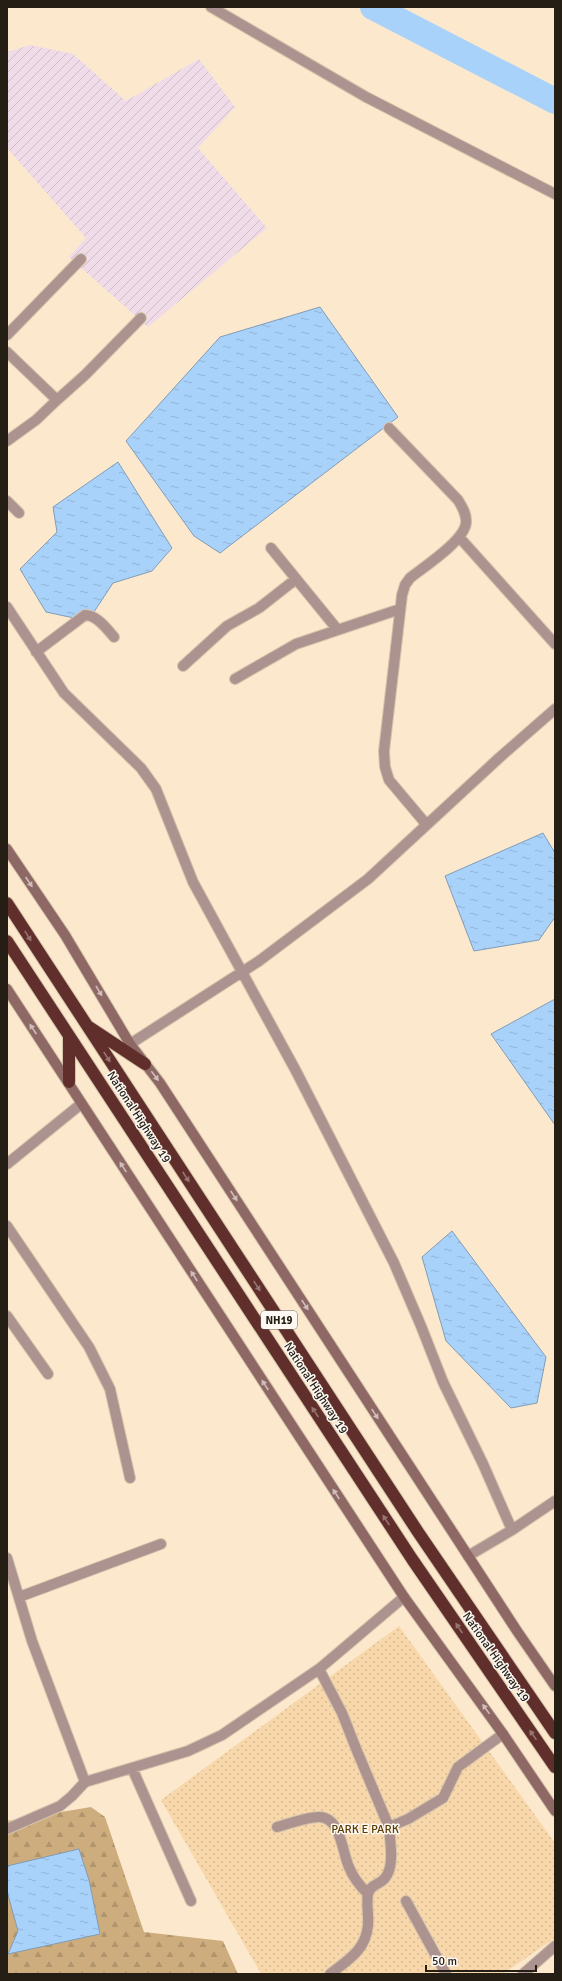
<svg xmlns="http://www.w3.org/2000/svg" width="562" height="1981" font-family="Signika,sans-serif">
	<style>
		.industrial { fill: url(#industrial-furrows) }
		.forest { fill: url(#forest-firs) }
		.park { fill: url(#park-dots) }
		.water { fill: url(#water-ripples); stroke: #819cb6 }
		.lines { fill: none; stroke-linecap: round; stroke-linejoin: round }
		.river { stroke: #a9d2fb; stroke-width: 26 }
		.street-casing { stroke: #d5c4ac; stroke-width: 12 }
		.secondary-casing { stroke: #d5c4ac; stroke-width: 12 }
		.highway-casing { stroke: #d5c4ac; stroke-width: 14 }
		.street { stroke: #ad938f; stroke-width: 10 }
		.secondary { stroke: #8d6864; stroke-width: 10 }
		.highway { stroke: #612f2b; stroke-width: 12 }
		.oneway { fill: #d0beba }
		.oneway2 { fill: #977571 }
		.labels { text-anchor: middle; stroke-width: 3; stroke-linejoin: round; paint-order: stroke }
		.shield { fill: #fcf8f3; stroke: #665f57; stroke-width: 1 }
		.shield-label { font-size: 11px; font-weight: bold; fill: #251e14 }
		.street-label { font-size: 12px; fill: #251e14; stroke: #fcf8f3 }
		.park-label { font-size: 12px; fill: #5c3c00; stroke: #fcf8f3 }
	</style>
	<defs>
		<pattern id="industrial-furrows" width="10" height="10" patternUnits="userSpaceOnUse"><rect width="10" height="10" fill="#f0dbe9"/><path d="M-1 1l2-2M0 10L10 0M9 11l2-2" fill="none" stroke="#cebcc7"/></pattern>
		<pattern id="forest-firs" width="22" height="20" patternUnits="userSpaceOnUse"><rect width="22" height="20" fill="#cdad7e"/><path d="M5 1l3.5 6h-7zM16 11l3.5 6h-7z" fill="#b0946c"/></pattern>
		<pattern id="park-dots" width="8" height="8" patternUnits="userSpaceOnUse"><rect width="8" height="8" fill="#f8d8ab"/><path d="M2 2h.1M6 6h.1" fill="none" stroke="#d4b992" stroke-width="1.8" stroke-linecap="round"/></pattern>
		<pattern id="water-ripples" width="26" height="14" patternUnits="userSpaceOnUse"><rect width="26" height="14" fill="#a9d2fb"/><path d="M2 4q2-2 4 0t4 0M15 11q2-2 4 0t4 0" fill="none" stroke="#91b4d6"/></pattern>
	</defs>
	<rect width="100%" height="100%" fill="#fce9cd"/>
	<path class="industrial" d="M 30,45 L 73,54 L 126,101 L 199,59 L 235,107 L 198,148 L 267,228 L 148,327 L 69,257 L 86,238 L 7,148 L 7,52 Z"/>
	<path class="forest" d="M 91,1807 L 105,1817 L 144,1932 L 223,1941 L 238,1974 L 7,1974 L 7,1821 Z"/>
	<path class="park" d="M 399,1626 L 555,1843 L 555,1938 L 503,1974 L 261,1974 L 161,1800 Z"/>
	<path class="water" d="M 320,307 L 398,417 L 220,553 L 194,536 L 126,441 L 220,337 Z
		M 118,462 L 172,548 L 152,571 L 113,583 L 88,621 L 46,612 L 20,569 L 57,532 L 53,507 Z
		M 543,833 L 555,853 L 555,917 L 539,940 L 474,951 L 445,876 Z
		M 555,999 L 555,1125 L 491,1034 Z
		M 452,1231 L 546,1357 L 537,1403 L 511,1408 L 446,1341 L 422,1257 Z
		M 79,1849 L 89,1880 L 100,1934 L 8,1954 L 18,1931 L 7,1891 L 7,1866 Z"/>
	<g class="lines">
		<path class="river" d="M 373,7 L 555,101"/>
		<g class="street-casing">
			<path id="street" d="M 211,7 L 366,97 L 555,194
				M 7,335 L 81,259
				M 7,352 L 57,400 L 85,375 L 141,318
				M 389,428 L 458,500 C 462,507 467,514 466,523 C 464,541 425,566 410,578 L 405,585 L 402,595 L 384,751 L 385,767 L 389,780 L 426,824
				M 7,441 L 36,420 L 57,400
				M 7,501 L 19,513
				M 460,538 L 555,644
				M 271,548 L 337,629
				M 7,607 L 64,693 L 141,768 L 156,789 L 193,882 L 296,1071 L 394,1263 L 421,1326 L 443,1382 L 483,1464 L 512,1530
				M 36,652 L 85,615 C 97,615 107,629 114,637
				M 183,666 L 227,626 L 259,608 L 296,579
				M 235,679 L 296,644 L 400,609
				M 130,1044 L 259,961 L 368,879 L 499,758 L 555,709
				M 7,1164 L 81,1104
				M 7,1226 L 89,1347 L 110,1389 L 130,1478
				M 7,1316 L 48,1374
				M 468,1556 L 512,1530 L 555,1501
				M 7,1558 L 32,1641 L 85,1782
				M 19,1597 L 161,1544
				M 319,1669 L 342,1713 L 357,1751 L 389,1827
				M 132,1768 L 191,1901
				M 277,1827 C 288,1824 307,1817 319,1817 C 341,1817 342,1852 349,1867 C 353,1878 360,1886 368,1894
				M 7,1829 L 60,1806 L 72,1796 L 85,1782 L 188,1751 L 222,1735 L 319,1669 L 404,1597
				M 406,1901 L 446,1974
				M 330,1974 C 348,1960 366,1950 368,1925 C 369,1915 366,1904 368,1894 C 370,1884 380,1885 385,1878 C 395,1866 390,1842 389,1827 L 408,1819 L 443,1798 L 458,1767 L 503,1734
				M 523,1974 L 555,1946"/>
		</g>
		<g class="secondary-casing">
			<path id="secondary" d="M 7,849 L 65,935 L 130,1044 L 160,1083 L 517,1631 L 555,1686
				M 7,989 L 404,1597 L 503,1734 L 555,1811"/>
		</g>
		<g class="highway-casing">
			<path id="highway" d="M 7,903 L 418,1532 L 555,1733
				M 7,941 L 412,1559 L 555,1767
				M 89,1027 L 145,1064
				M 69,1082 L 69,1036"/>
		</g>
		<use href="#street" class="street"/>
		<use href="#secondary" class="secondary"/>
		<use href="#highway" class="highway"/>
	</g>
	<defs><path id="oneway-solid" d="M-6-.8H1V-3.2L6.5 0L1 3.2V.8H-6Z"/></defs>
	<g class="oneway">
		<use href="#oneway-solid" transform="translate(29 882) rotate(56)"/>
		<use href="#oneway-solid" transform="translate(99 991) rotate(59)"/>
		<use href="#oneway-solid" transform="translate(33 1029) rotate(-124)"/>
		<use href="#oneway-solid" transform="translate(155 1076) rotate(53)"/>
		<use href="#oneway-solid" transform="translate(123 1167) rotate(-123)"/>
		<use href="#oneway-solid" transform="translate(234 1196) rotate(57)"/>
		<use href="#oneway-solid" transform="translate(194 1276) rotate(-123)"/>
		<use href="#oneway-solid" transform="translate(305 1305) rotate(57)"/>
		<use href="#oneway-solid" transform="translate(265 1385) rotate(-123)"/>
		<use href="#oneway-solid" transform="translate(375 1414) rotate(57)"/>
		<use href="#oneway-solid" transform="translate(336 1494) rotate(-123)"/>
		<use href="#oneway-solid" transform="translate(486 1709) rotate(-126)"/>
	</g>
	<g class="oneway2">
		<use href="#oneway-solid" transform="translate(28 936) rotate(58)"/>
		<use href="#oneway-solid" transform="translate(107 1057) rotate(57)"/>
		<use href="#oneway-solid" transform="translate(186 1177) rotate(57)"/>
		<use href="#oneway-solid" transform="translate(257 1286) rotate(57)"/>
		<use href="#oneway-solid" transform="translate(315 1412) rotate(-124)"/>
		<use href="#oneway-solid" transform="translate(386 1520) rotate(-124)"/>
		<use href="#oneway-solid" transform="translate(459 1628) rotate(-124)"/>
		<use href="#oneway-solid" transform="translate(533 1735) rotate(-125)"/>
	</g>
	<g class="labels">
		<rect class="shield" x="261" y="1311" width="36" height="18" rx="3"/>
		<g class="shield-label">
			<text x="279" y="1324">NH19</text>
		</g>
		<g class="street-label">
			<text transform="translate(139 1117) rotate(57)" y="4">National Highway 19</text>
			<text transform="translate(316 1388) rotate(57)" y="4">National Highway 19</text>
			<text transform="translate(496 1657) rotate(55)" y="4">National Highway 19</text>
		</g>
		<g class="park-label">
			<text x="365" y="1833">PARK E PARK</text>
		</g>
	</g>
	<rect width="562" height="1981" fill="none" stroke="#251e14" stroke-width="16"/>
	<path d="M426 1965v6h110v-6" fill="none" stroke="#251e14" stroke-width="2"/>
	<text x="432" y="1965" font-size="12" fill="#251e14" stroke="#fcf8f3" stroke-width="3" paint-order="stroke">50 m</text>
</svg>
